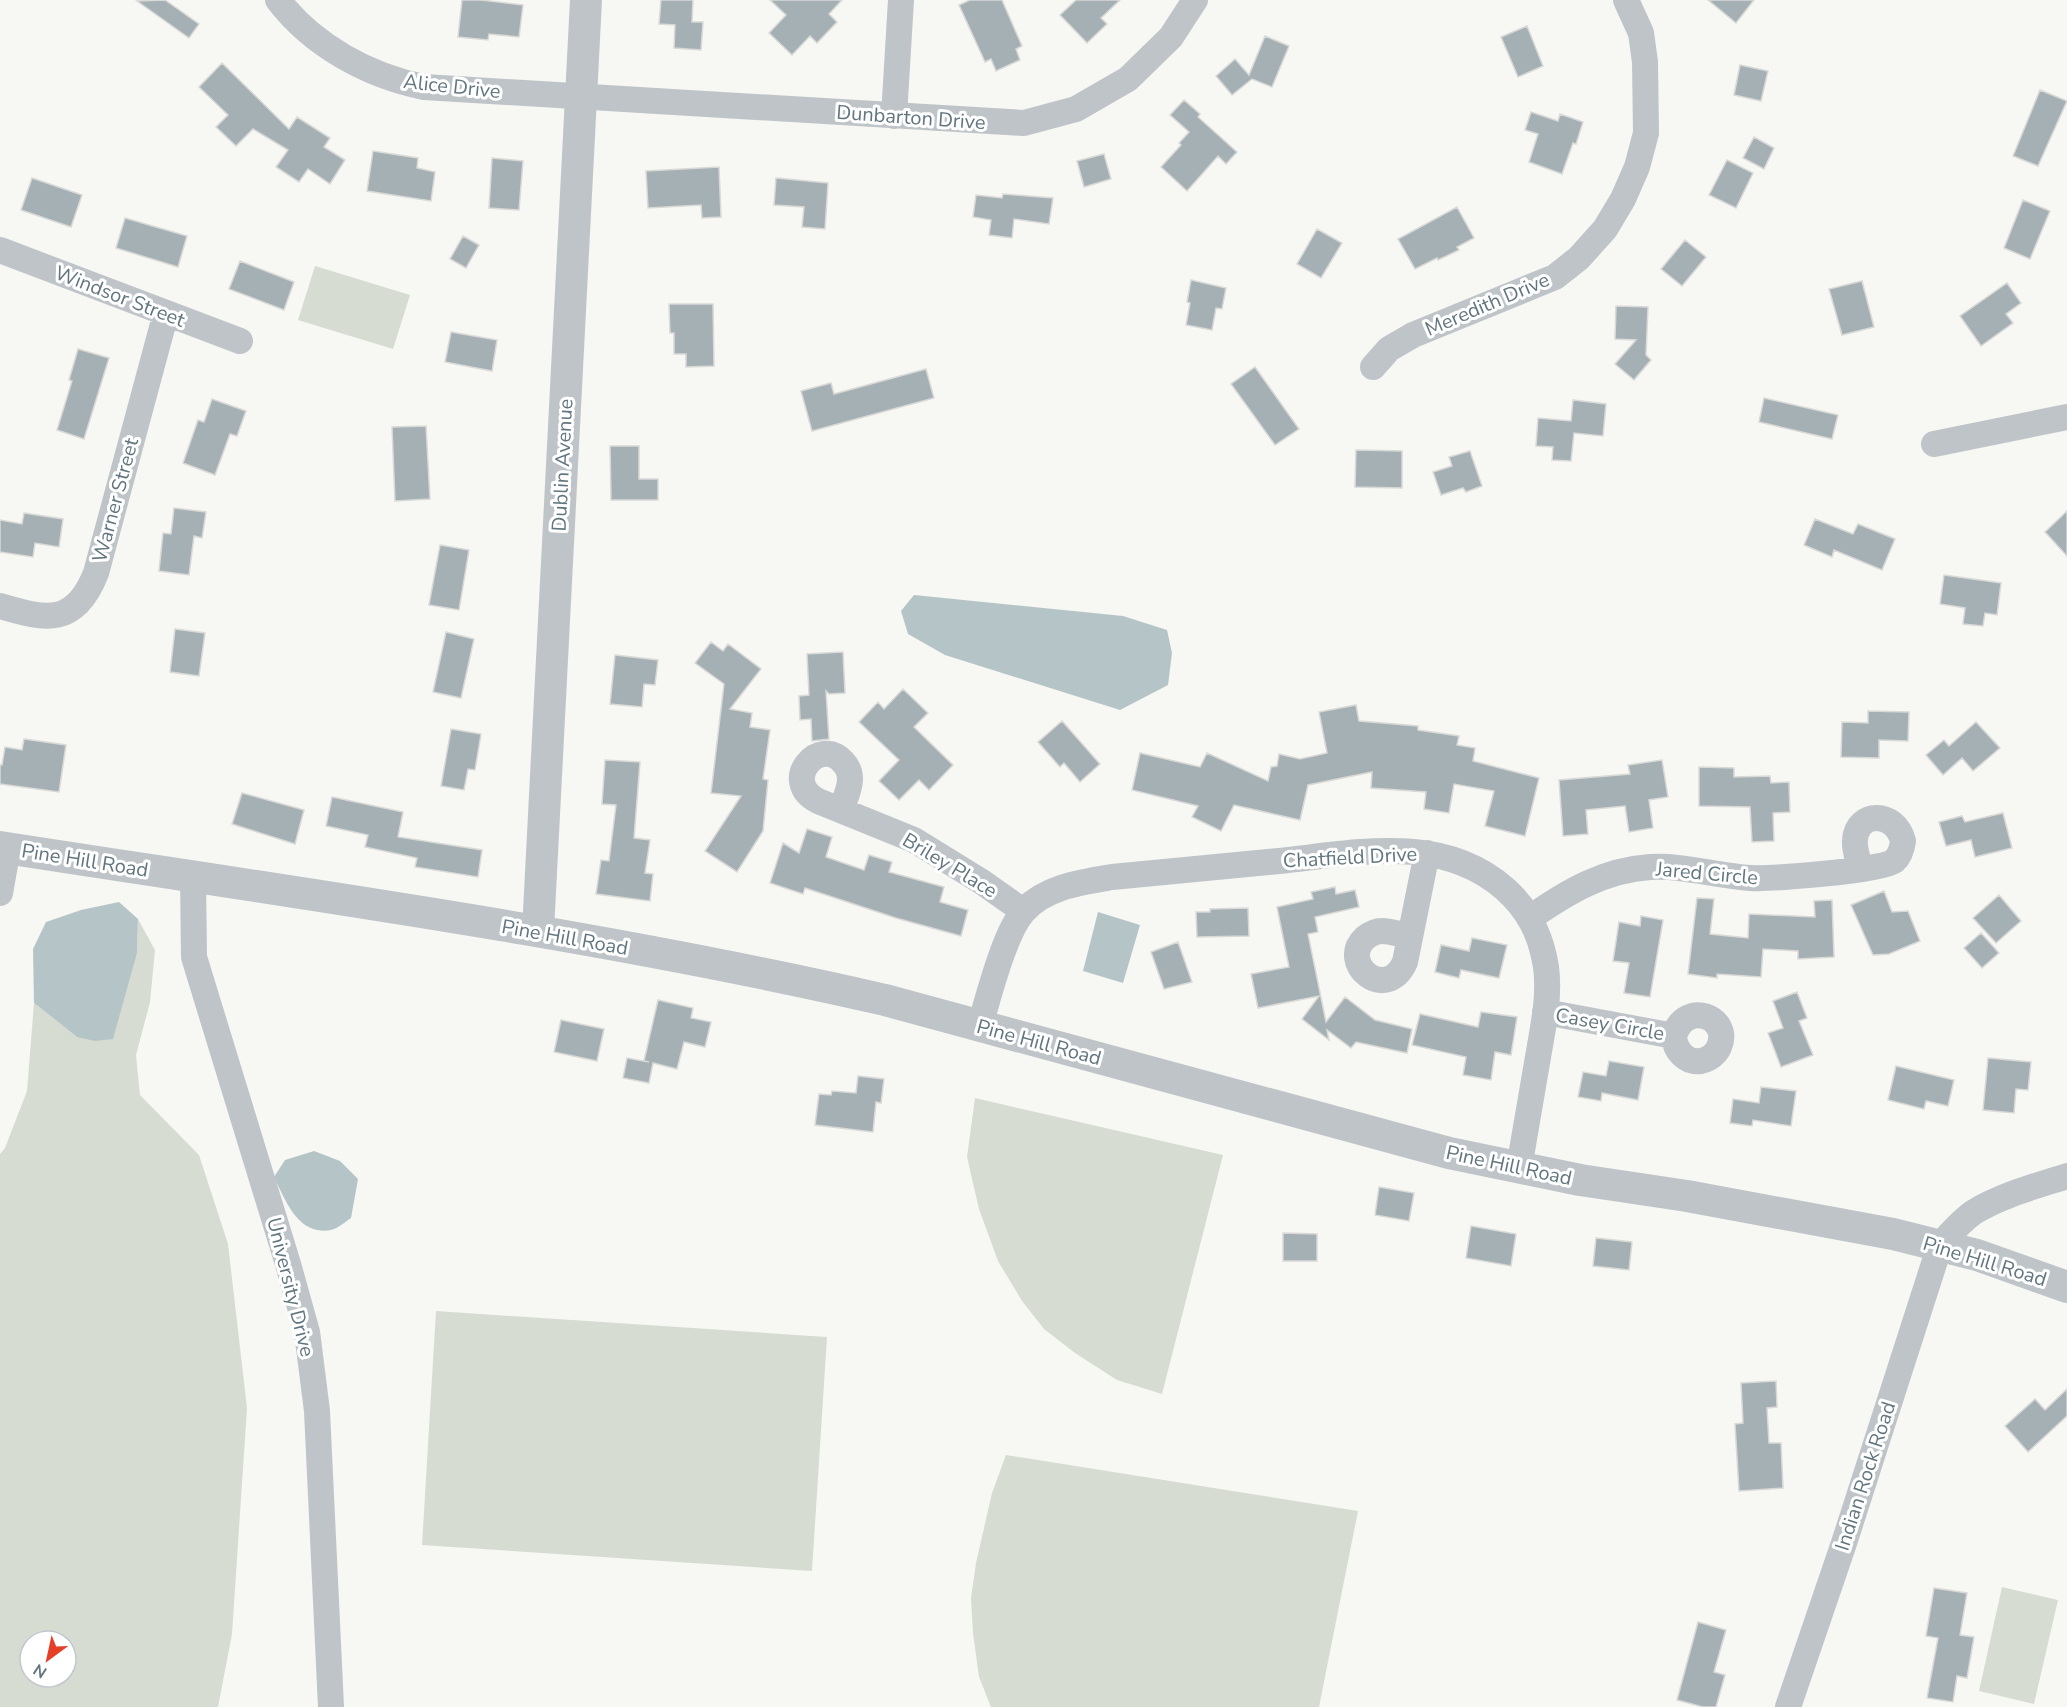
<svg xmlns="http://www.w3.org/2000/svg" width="2067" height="1707" font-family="'Nunito Sans',sans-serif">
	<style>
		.green { fill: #d7dcd3; fill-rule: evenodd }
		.water { fill: #b5c5c7 }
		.building { fill: #a5b0b4; stroke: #d9d9d7; stroke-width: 1.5 }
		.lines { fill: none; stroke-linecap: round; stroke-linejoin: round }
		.minor { stroke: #bec4c7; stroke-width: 26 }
		.tertiary { stroke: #bec4c7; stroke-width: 32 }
		.labels { text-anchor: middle; stroke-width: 6; stroke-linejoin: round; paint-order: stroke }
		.street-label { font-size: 20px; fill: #62767f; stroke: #fff }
	</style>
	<rect width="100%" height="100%" fill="#f7f7f4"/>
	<path class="green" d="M 315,266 L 410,295 L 393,349 L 298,320 Z
		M 138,919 L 155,950 L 150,1002 L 136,1055 L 140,1095 L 199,1155 L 228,1244 L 247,1408 L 232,1634 L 218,1707 L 0,1707 L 0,1154 L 5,1148 L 27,1091 L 34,1003 L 77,1037 L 137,953 ZM 30,1641 L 66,1641 L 66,1677 L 30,1677 Z
		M 975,1098 L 1223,1155 L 1162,1394 L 1117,1380 L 1075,1353 L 1044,1329 L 1022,1301 L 998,1261 L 979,1209 L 967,1157 Z
		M 436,1311 L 827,1337 L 812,1571 L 422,1545 Z
		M 1006,1455 L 1358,1511 L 1319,1707 L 991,1707 L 979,1677 L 973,1633 L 971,1598 L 976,1563 L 992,1493 Z
		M 2002,1587 L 2058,1600 L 2034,1704 L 1979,1691 Z"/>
	<path class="water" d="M 914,595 L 1123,616 L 1167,630 L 1172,653 L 1168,685 L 1120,710 L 945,655 L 908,634 L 901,611 Z
		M 119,902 L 138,919 L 137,953 L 113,1039 L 95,1041 L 77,1037 L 34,1003 L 33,949 L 46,922 L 81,910 Z
		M 1098,912 L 1140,925 L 1123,983 L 1083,971 Z
		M 314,1151 L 340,1161 L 358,1179 L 351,1218 C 345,1222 337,1229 331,1230 C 298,1236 286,1201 274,1177 L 285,1160 Z"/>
	<path class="building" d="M 165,0 L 199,24 L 189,38 L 137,1 Z
		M 462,0 L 481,0 L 523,5 L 519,37 L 489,34 L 488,40 L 458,37 Z
		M 661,0 L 693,0 L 692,22 L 703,22 L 701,50 L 674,48 L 675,25 L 659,24 Z
		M 770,0 L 842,0 L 829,14 L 837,22 L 817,43 L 810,36 L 792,55 L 769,33 L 786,15 Z
		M 970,0 L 1002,0 L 1022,46 L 1016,49 L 1020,60 L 996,71 L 991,59 L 985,62 L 959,5 Z
		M 1076,0 L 1120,0 L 1101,18 L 1107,24 L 1087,43 L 1060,15 Z
		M 1708,0 L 1754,0 L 1736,23 Z
		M 1527,26 L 1543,66 L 1518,77 L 1501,37 Z
		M 1265,36 L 1289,46 L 1272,87 L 1252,79 L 1232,95 L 1216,76 L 1235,59 L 1249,75 Z
		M 222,63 L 289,129 L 297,117 L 330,138 L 324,147 L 345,160 L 330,184 L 308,169 L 299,182 L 276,167 L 288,150 L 253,129 L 236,146 L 216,127 L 228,115 L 199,87 Z
		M 1740,65 L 1768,71 L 1761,101 L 1734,95 Z
		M 2040,90 L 2067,101 L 2038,166 L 2013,156 Z
		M 1184,100 L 1200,114 L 1198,117 L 1237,152 L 1226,164 L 1218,156 L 1187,191 L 1161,167 L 1181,145 L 1179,143 L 1189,132 L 1170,115 Z
		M 1531,112 L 1558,121 L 1560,114 L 1583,122 L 1576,144 L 1573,143 L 1562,174 L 1529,162 L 1538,134 L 1525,130 Z
		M 1754,137 L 1774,148 L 1764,169 L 1743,158 Z
		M 373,151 L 418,158 L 417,168 L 435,172 L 431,201 L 367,191 Z
		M 1104,154 L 1111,179 L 1084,187 L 1077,161 Z
		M 492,158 L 523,161 L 519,210 L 489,208 Z
		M 1727,160 L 1753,173 L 1736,208 L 1709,195 Z
		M 719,167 L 721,217 L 702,218 L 701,205 L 648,208 L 646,171 Z
		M 32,178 L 82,195 L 71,227 L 21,210 Z
		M 776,178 L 828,183 L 825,229 L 802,227 L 804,207 L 774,205 Z
		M 1003,194 L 1053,198 L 1049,224 L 1014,219 L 1012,238 L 989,235 L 991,220 L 973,217 L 976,195 L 1002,198 Z
		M 2023,200 L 2050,211 L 2030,259 L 2004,248 Z
		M 1457,207 L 1474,238 L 1457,247 L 1459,250 L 1438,260 L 1437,258 L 1415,269 L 1398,239 Z
		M 125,218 L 187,236 L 178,267 L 116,248 Z
		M 1317,229 L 1342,243 L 1321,278 L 1297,264 Z
		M 463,236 L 479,245 L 466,268 L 450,259 Z
		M 1685,240 L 1706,257 L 1682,286 L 1661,269 Z
		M 240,261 L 294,282 L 284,310 L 229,289 Z
		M 1191,280 L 1226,288 L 1222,309 L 1216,308 L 1212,330 L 1186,325 L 1190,303 L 1187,302 Z
		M 1862,281 L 1874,327 L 1842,335 L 1829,289 Z
		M 2007,283 L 2021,303 L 2006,314 L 2013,323 L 1981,346 L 1960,316 Z
		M 669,304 L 713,304 L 714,366 L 686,367 L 686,354 L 674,354 L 674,333 L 670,333 Z
		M 1616,306 L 1648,307 L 1646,355 L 1651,360 L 1634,380 L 1615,364 L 1636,340 L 1615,339 Z
		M 451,332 L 497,340 L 492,371 L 445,362 Z
		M 78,349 L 109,358 L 84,439 L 57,430 L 72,381 L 69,380 Z
		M 1255,367 L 1299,429 L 1275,445 L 1231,384 Z
		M 926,369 L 934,398 L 812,431 L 801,391 L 831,383 L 834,394 Z
		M 1764,398 L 1838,415 L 1832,439 L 1759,422 Z
		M 212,399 L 246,411 L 237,436 L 230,434 L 215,475 L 183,463 L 198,420 L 204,422 Z
		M 1573,400 L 1606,404 L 1603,436 L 1574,433 L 1571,461 L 1552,460 L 1553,447 L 1536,446 L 1538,418 L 1571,421 Z
		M 426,426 L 430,499 L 395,501 L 392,427 Z
		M 610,446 L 639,446 L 639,479 L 658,479 L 658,500 L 611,500 Z
		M 1356,450 L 1402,451 L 1402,488 L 1355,487 Z
		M 1470,451 L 1482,486 L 1466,492 L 1463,488 L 1441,495 L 1433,472 L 1452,466 L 1449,457 Z
		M 174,508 L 206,512 L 202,538 L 194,536 L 189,575 L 159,571 L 163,533 L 171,534 Z
		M 2067,511 L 2067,556 L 2045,532 Z
		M 24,513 L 63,519 L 59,547 L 35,543 L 33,557 L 0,552 L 0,520 L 22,524 Z
		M 1815,519 L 1853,534 L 1858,524 L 1895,539 L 1882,570 L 1834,550 L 1832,557 L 1804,545 Z
		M 440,545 L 469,550 L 459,610 L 429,605 Z
		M 1944,575 L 2001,583 L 1997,615 L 1985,613 L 1983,626 L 1963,624 L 1965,608 L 1940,604 Z
		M 175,629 L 205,633 L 199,676 L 170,672 Z
		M 446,632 L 474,639 L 461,698 L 433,692 Z
		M 711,642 L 723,651 L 728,644 L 761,669 L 730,709 L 752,713 L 750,727 L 770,730 L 763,779 L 768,780 L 763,831 L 737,872 L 705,851 L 741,796 L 711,793 L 724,684 L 695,663 Z
		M 843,652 L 845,693 L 829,694 L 826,691 L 829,739 L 812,741 L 811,719 L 800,720 L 799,696 L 809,695 L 807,654 Z
		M 615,655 L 658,660 L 655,685 L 644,684 L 642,707 L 610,704 Z
		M 903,689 L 928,713 L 914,727 L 953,765 L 929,790 L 919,780 L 899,800 L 879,781 L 899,760 L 859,722 L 878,702 L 884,709 Z
		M 1356,705 L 1359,721 L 1418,726 L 1418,730 L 1459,736 L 1457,745 L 1475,748 L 1473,761 L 1539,778 L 1525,836 L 1485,826 L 1494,791 L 1454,784 L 1449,813 L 1424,809 L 1426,792 L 1371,788 L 1372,772 L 1308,785 L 1300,820 L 1234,805 L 1221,831 L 1192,817 L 1198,806 L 1132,790 L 1140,753 L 1200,767 L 1207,753 L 1268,781 L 1271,767 L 1277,766 L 1279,754 L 1300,759 L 1327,753 L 1319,712 Z
		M 1868,711 L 1909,712 L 1908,741 L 1879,740 L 1879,758 L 1841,757 L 1842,722 L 1868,723 Z
		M 1062,721 L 1100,764 L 1080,782 L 1064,763 L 1060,767 L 1038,742 Z
		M 1976,722 L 2000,748 L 1973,771 L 1962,758 L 1943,775 L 1926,755 L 1944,740 L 1949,746 Z
		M 451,729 L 481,734 L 475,770 L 468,769 L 464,790 L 441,786 Z
		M 24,739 L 66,745 L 59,792 L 0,784 L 0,765 L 2,765 L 5,747 L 22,750 Z
		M 605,760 L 640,762 L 634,838 L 650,840 L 645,873 L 653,874 L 650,901 L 596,894 L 601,860 L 609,861 L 616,805 L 602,804 Z
		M 1662,760 L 1668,797 L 1649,800 L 1653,828 L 1629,832 L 1625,806 L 1586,810 L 1588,834 L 1563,836 L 1559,780 L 1630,774 L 1628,765 Z
		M 1699,767 L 1734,768 L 1734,777 L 1770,776 L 1771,783 L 1789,782 L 1790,812 L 1773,813 L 1774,841 L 1752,842 L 1750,807 L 1699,806 Z
		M 242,793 L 304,810 L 295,844 L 232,824 Z
		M 332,797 L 403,812 L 398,837 L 482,850 L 478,877 L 415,867 L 417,858 L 365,847 L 368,835 L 326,826 Z
		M 2003,813 L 2012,848 L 1975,857 L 1971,840 L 1946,846 L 1939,822 L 1962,816 L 1965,822 Z
		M 807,829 L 832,837 L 826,857 L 864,870 L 869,855 L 892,862 L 889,872 L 944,887 L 940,902 L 968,910 L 961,936 L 896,918 L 805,888 L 803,894 L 770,883 L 783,843 L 799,853 Z
		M 1335,887 L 1336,894 L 1355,890 L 1359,907 L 1315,917 L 1318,932 L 1308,934 L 1326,1022 L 1345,997 L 1375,1020 L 1412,1029 L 1407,1053 L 1356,1042 L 1351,1048 L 1327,1030 L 1329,1040 L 1302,1019 L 1319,996 L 1258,1008 L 1251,974 L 1289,967 L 1277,907 L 1313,899 L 1311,892 Z
		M 1884,891 L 1892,912 L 1908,911 L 1920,941 L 1889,954 L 1873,955 L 1851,905 Z
		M 1999,895 L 2021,921 L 1996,943 L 1973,918 Z
		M 1697,898 L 1714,899 L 1710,934 L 1748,938 L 1749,914 L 1815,917 L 1814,901 L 1832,900 L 1834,957 L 1798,959 L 1798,951 L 1763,949 L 1761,977 L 1717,974 L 1717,978 L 1688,974 Z
		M 1248,908 L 1249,936 L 1197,937 L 1196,912 L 1210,912 L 1210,909 Z
		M 1641,916 L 1663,920 L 1650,997 L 1624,993 L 1629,963 L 1613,961 L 1619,922 L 1640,926 Z
		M 1981,933 L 1999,953 L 1982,968 L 1964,948 Z
		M 1472,938 L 1507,945 L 1499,978 L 1461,970 L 1459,978 L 1435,972 L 1441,945 L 1469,951 Z
		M 1178,942 L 1192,982 L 1164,989 L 1151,952 Z
		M 1797,992 L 1807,1018 L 1799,1021 L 1813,1055 L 1781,1067 L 1768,1033 L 1783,1028 L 1773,1001 Z
		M 658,1000 L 693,1008 L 691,1018 L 711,1022 L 705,1047 L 684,1042 L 677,1069 L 653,1063 L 649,1083 L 623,1078 L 627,1058 L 649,1062 L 644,1061 Z
		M 1481,1012 L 1517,1017 L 1511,1055 L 1495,1052 L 1491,1080 L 1463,1075 L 1466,1057 L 1412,1045 L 1420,1014 L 1478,1027 Z
		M 561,1020 L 604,1029 L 597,1061 L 554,1052 Z
		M 1988,1058 L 2031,1062 L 2028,1090 L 2016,1089 L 2014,1113 L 1983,1110 Z
		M 1609,1061 L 1644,1067 L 1638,1100 L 1602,1093 L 1601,1101 L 1578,1097 L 1583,1072 L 1606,1076 Z
		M 1896,1066 L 1954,1080 L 1948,1106 L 1926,1101 L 1924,1109 L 1888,1100 Z
		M 858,1076 L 884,1079 L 881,1103 L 876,1102 L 873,1132 L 815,1125 L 819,1094 L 831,1095 L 832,1091 L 856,1093 Z
		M 1761,1087 L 1796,1091 L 1791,1126 L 1753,1120 L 1752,1126 L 1730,1123 L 1733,1099 L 1759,1103 Z
		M 1379,1187 L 1414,1193 L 1409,1221 L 1375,1215 Z
		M 1471,1226 L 1516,1234 L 1511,1266 L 1466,1258 Z
		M 1283,1233 L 1317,1234 L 1317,1261 L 1283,1261 Z
		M 1596,1238 L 1632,1242 L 1629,1270 L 1593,1266 Z
		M 1776,1381 L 1777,1407 L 1767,1408 L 1769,1443 L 1781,1443 L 1783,1488 L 1739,1491 L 1735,1424 L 1743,1423 L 1741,1383 Z
		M 2067,1389 L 2067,1416 L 2028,1452 L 2005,1426 L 2035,1399 L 2045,1410 Z
		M 1934,1588 L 1967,1593 L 1960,1635 L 1974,1637 L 1967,1678 L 1957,1676 L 1953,1702 L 1927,1698 L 1938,1638 L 1926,1636 Z
		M 1698,1622 L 1726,1630 L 1714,1672 L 1725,1675 L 1716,1707 L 1703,1707 L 1677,1700 Z"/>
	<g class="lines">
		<path class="minor" d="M 278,0 C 313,46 369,76 424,87 L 1024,123 L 1076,109 L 1128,79 L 1171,37 L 1195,0
			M 894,116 L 901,0
			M 0,250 L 240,341
			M 1373,367 L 1389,349 L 1413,335 L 1555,277 L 1579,258 L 1605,229 L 1623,199 L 1637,167 L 1646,133 L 1645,62 L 1641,33 L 1626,0
			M 1934,444 L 2067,417
			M 0,606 C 47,620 75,626 96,573 L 166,313
			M 841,810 C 844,801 850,790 850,779 C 850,773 848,767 843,762 C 820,735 779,781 818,801 L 914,840 L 982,882 L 1023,911
			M 193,877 L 194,957 L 288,1264 L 307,1332 L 317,1411 L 331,1707
			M 0,893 L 8,848
			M 1530,918 C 1567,892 1604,870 1650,867 C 1683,865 1717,876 1750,878 C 1770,879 1881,871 1894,861 C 1900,856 1902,849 1903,841 C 1895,810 1857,811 1855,840 C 1854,849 1858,859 1860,868
			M 1410,936 C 1401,935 1391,931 1382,931 C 1376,931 1370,934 1365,938 C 1338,963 1386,1004 1405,962 L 1427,853
			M 1545,1012 L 1674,1036 C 1675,1050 1685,1063 1701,1061 C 1709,1059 1716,1054 1719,1047 C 1732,1017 1685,999 1674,1036
			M 980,1025 C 989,996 1004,934 1023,912 C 1044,887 1082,882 1112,877 C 1168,872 1223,866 1279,861 C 1355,853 1442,833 1505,889 C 1529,910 1541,935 1546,967 C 1550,997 1543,1027 1538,1057 C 1532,1094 1525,1131 1519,1168
			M 1788,1707 L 1844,1543 L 1940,1245 C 1951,1233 1961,1221 1974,1212 C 2002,1195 2036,1186 2067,1176"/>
		<path class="tertiary" d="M 0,847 C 296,893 593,933 885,1000 L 1449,1153 L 1580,1180 L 1687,1196 L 1893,1234 L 1977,1255 L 2067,1287
			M 538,931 L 586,0"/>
	</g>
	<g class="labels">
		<g class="street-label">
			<text transform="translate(452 86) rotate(6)" y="7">Alice Drive</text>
			<text transform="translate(911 117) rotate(4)" y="7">Dunbarton Drive</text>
			<text transform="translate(120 296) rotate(21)" y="7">Windsor Street</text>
			<text transform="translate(1487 304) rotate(-23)" y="7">Meredith Drive</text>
			<text transform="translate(562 465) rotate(-87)" y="7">Dublin Avenue</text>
			<text transform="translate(115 500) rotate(-75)" y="7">Warner Street</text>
			<text transform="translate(1350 857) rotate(-3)" y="7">Chatfield Drive</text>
			<text transform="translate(85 860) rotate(9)" y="7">Pine Hill Road</text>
			<text transform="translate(950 865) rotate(31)" y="7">Briley Place</text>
			<text transform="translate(1707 873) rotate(5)" y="7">Jared Circle</text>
			<text transform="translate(565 937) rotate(10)" y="7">Pine Hill Road</text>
			<text transform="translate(1610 1024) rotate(10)" y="7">Casey Circle</text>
			<text transform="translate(1039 1042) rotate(15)" y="7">Pine Hill Road</text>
			<text transform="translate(1509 1165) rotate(12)" y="7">Pine Hill Road</text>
			<text transform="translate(1985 1261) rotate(17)" y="7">Pine Hill Road</text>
			<text transform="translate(291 1287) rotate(76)" y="7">University Drive</text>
			<text transform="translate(1865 1476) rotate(-72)" y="7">Indian Rock Road</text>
		</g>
	</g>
	<g transform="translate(48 1659) rotate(213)"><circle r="28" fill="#ffffff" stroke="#c0c8cc" stroke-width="1.5"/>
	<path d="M0-4.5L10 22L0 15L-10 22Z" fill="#e43f27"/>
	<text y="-9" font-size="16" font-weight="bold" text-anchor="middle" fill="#62767f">N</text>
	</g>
</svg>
